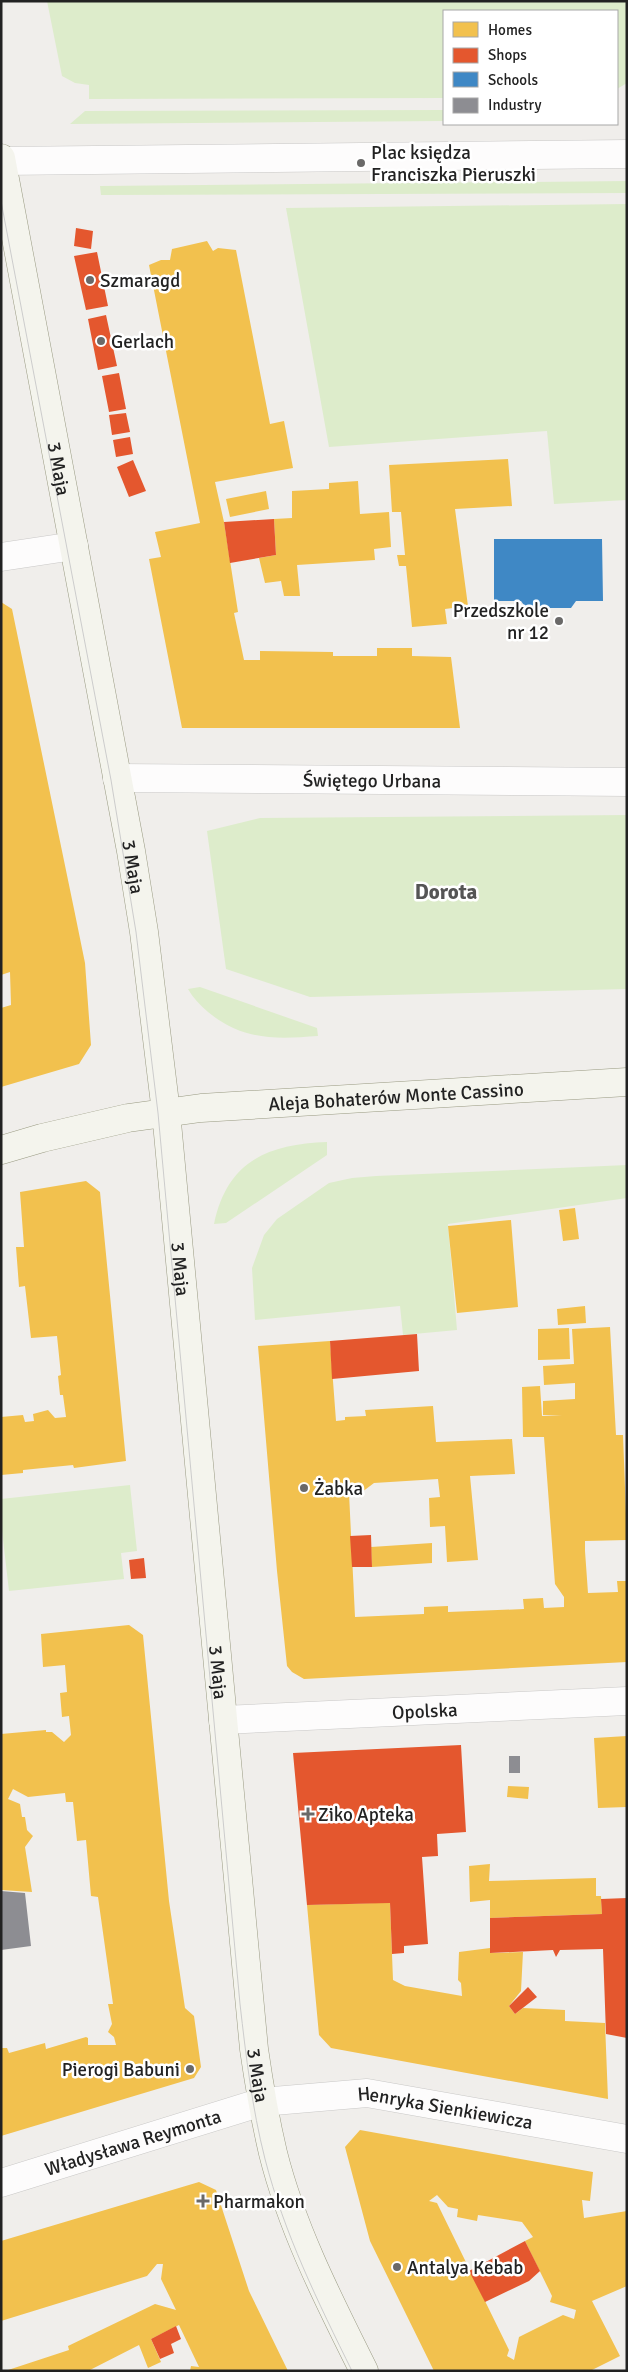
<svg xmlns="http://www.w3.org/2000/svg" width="628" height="2372" font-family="Signika,sans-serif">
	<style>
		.grass { fill: #ddeccb }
		.homes { fill: #f2c14e; fill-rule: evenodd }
		.shops { fill: #e4572e }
		.schools { fill: #3f88c5 }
		.industry { fill: #8d8d92 }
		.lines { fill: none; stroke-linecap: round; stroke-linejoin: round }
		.street-casing { stroke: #c9c8c7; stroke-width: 29 }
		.secondary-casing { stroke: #999a82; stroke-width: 29 }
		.street { stroke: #fdfcfc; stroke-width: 28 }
		.secondary { stroke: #f4f4ed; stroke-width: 28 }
		.tram { stroke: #ccc; stroke-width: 1 }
		.poi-dot { fill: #6a6968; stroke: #fff; stroke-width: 2 }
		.labels { text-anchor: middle; stroke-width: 5; stroke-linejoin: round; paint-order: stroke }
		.poi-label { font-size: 19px; fill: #222; stroke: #fff; text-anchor: start }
		.street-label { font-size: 19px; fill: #222; stroke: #fff }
		.quarter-label { font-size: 21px; font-weight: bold; fill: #555; stroke: #fff }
	</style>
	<rect width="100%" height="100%" fill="#f0eeeb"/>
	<path class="grass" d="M 47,1 L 627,1 L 627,83 L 617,89 L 617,11 L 444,11 L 444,98 L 89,99 L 89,85 L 75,83 L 62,76 Z
		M 444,110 L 444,121 L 70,124 L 85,111 Z
		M 627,181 L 627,193 L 101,195 L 100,186 Z
		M 627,204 L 627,500 L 554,504 L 547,431 L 329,447 L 286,208 Z
		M 627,815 L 627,989 L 310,997 L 226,969 L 207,831 L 260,818 Z
		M 200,987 L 317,1028 L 318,1036 C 276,1039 243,1041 208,1012 C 200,1005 193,998 188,989 Z
		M 327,1142 L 327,1155 L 226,1223 L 214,1224 C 227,1162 267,1144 327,1142 Z
		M 627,1165 L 627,1198 L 448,1224 L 457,1330 L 403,1335 L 400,1306 L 255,1320 L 252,1268 L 264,1235 L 277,1219 L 329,1183 L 352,1178 L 376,1176 Z
		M 130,1485 L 137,1551 L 121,1553 L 124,1579 L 9,1591 L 1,1522 L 1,1499 Z"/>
	<path class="homes" d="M 207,241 L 213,251 L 218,248 L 236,250 L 270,424 L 284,421 L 293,468 L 215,482 L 224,522 L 238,612 L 234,613 L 244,660 L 260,660 L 260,651 L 333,652 L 333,656 L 377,656 L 377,648 L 412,648 L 412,656 L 451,657 L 460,728 L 182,728 L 149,559 L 161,557 L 155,532 L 200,523 L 149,265 L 161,260 L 170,260 L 172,249 Z
		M 508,459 L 512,506 L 455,509 L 468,606 L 445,609 L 447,624 L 412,627 L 406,566 L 399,566 L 397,555 L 405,555 L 401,512 L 392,512 L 389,465 Z
		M 358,481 L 360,514 L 389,512 L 391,547 L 374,549 L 375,560 L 297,565 L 300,596 L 284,596 L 281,581 L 265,583 L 259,558 L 276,555 L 274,519 L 292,518 L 292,491 L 329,489 L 329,483 Z
		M 266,491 L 269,509 L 230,517 L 226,499 Z
		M 1,602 L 12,609 L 74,909 L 85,963 L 91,1045 L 79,1064 L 1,1087 L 1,1008 L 11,1005 L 10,972 L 1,975 Z
		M 86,1181 L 100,1192 L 126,1461 L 74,1468 L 73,1465 L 23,1470 L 23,1473 L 1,1475 L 1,1417 L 23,1415 L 25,1422 L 34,1421 L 33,1414 L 48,1410 L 55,1418 L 66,1417 L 63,1395 L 60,1395 L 58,1376 L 61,1375 L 57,1336 L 31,1338 L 25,1286 L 19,1287 L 16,1247 L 24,1247 L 20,1192 Z
		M 575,1208 L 579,1239 L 563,1241 L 559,1210 Z
		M 511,1220 L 518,1307 L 457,1313 L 448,1226 Z
		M 585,1306 L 586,1323 L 558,1325 L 557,1309 Z
		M 610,1327 L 616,1435 L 623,1435 L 627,1540 L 585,1541 L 585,1551 L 588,1593 L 618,1592 L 617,1581 L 627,1581 L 627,1662 L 304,1679 L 292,1672 L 287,1666 L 277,1571 L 258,1346 L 330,1341 L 336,1421 L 345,1420 L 345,1417 L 366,1416 L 365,1410 L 433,1406 L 436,1442 L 512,1439 L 515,1474 L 470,1476 L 478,1560 L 447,1562 L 445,1526 L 430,1527 L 429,1498 L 440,1497 L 438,1479 L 374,1483 L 362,1492 L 349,1493 L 355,1617 L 424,1614 L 424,1607 L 448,1606 L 448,1612 L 524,1609 L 523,1599 L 543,1598 L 544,1608 L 564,1607 L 564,1597 L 555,1584 L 544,1437 L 523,1437 L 522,1387 L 540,1386 L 542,1416 L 562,1415 L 543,1415 L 543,1401 L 575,1399 L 575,1383 L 544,1385 L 543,1366 L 574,1364 L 572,1329 Z
		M 569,1328 L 570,1359 L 538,1360 L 538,1329 Z
		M 432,1543 L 432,1563 L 372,1567 L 371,1547 Z
		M 129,1625 L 143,1635 L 169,1901 L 185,2008 L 194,2016 L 201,2067 L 194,2078 L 1,2136 L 1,2048 L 7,2048 L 9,2053 L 45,2043 L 46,2049 L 86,2037 L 88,2038 L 88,2045 L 116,2045 L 114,2037 L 108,2032 L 112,2024 L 108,2004 L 113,2004 L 98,1897 L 91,1896 L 86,1840 L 77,1841 L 73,1802 L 66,1802 L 65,1793 L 28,1797 L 13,1789 L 8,1799 L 20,1804 L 22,1817 L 25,1817 L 27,1830 L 33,1836 L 25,1847 L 32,1892 L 1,1890 L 1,1734 L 46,1730 L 46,1732 L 52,1732 L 64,1742 L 71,1735 L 69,1716 L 62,1717 L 60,1693 L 67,1692 L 65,1665 L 43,1667 L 41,1634 Z
		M 627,1736 L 627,1807 L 598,1808 L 594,1738 Z
		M 508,1786 L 529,1787 L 528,1799 L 507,1797 Z
		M 490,1864 L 489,1881 L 596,1878 L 596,1896 L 601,1896 L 602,1914 L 490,1918 L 490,1900 L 470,1902 L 469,1866 Z
		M 375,1903 L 390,1903 L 393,1980 L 405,1986 L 462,1996 L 461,1983 L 458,1980 L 459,1952 L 490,1948 L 490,1953 L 523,1952 L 521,1991 L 509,2006 L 515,2014 L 523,2008 L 565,2010 L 565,2021 L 605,2023 L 608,2099 L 331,2048 L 319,2035 L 307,1905 Z
		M 360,2130 L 593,2172 L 590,2201 L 582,2200 L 584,2218 L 627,2211 L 627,2286 L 592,2301 L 620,2356 L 590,2371 L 434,2371 L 370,2241 L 345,2147 ZM 437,2195 L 448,2207 L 458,2209 L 457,2217 L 477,2221 L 478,2215 L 522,2222 L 533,2237 L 525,2241 L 552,2296 L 550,2302 L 576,2310 L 574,2319 L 563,2315 L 519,2337 L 514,2360 L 507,2356 L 509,2350 L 437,2203 L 429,2201 Z
		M 199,2182 L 216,2190 L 249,2291 L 288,2371 L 190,2371 L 191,2366 L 199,2367 L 179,2325 L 151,2339 L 161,2362 L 148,2368 L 139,2345 L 88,2371 L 5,2371 L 69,2350 L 68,2346 L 155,2304 L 176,2310 L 161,2279 L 163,2264 L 157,2264 L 147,2276 L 1,2321 L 1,2241 Z"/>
	<path class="shops" d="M 76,228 L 93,231 L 91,249 L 74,246 Z
		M 97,252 L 108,306 L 86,310 L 74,256 Z
		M 106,315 L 117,366 L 98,370 L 88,319 Z
		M 119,373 L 126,409 L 109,412 L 102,376 Z
		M 126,413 L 130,432 L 112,435 L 109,415 Z
		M 130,437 L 133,454 L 116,457 L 113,440 Z
		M 133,460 L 146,491 L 129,497 L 117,467 Z
		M 274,519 L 276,555 L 230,563 L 224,522 Z
		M 417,1334 L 419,1371 L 332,1379 L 330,1341 Z
		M 371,1535 L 372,1567 L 352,1567 L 350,1536 Z
		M 144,1558 L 146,1578 L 131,1579 L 129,1560 Z
		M 461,1745 L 466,1832 L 437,1834 L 438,1856 L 422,1857 L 428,1944 L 404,1946 L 404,1953 L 392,1954 L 390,1903 L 307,1905 L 293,1753 Z
		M 627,1898 L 627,2038 L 606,2034 L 603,1949 L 560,1950 L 556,1957 L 553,1950 L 490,1953 L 490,1918 L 602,1914 L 601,1899 Z
		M 528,1987 L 537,1997 L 515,2014 L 509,2006 Z
		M 525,2241 L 540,2271 L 529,2281 L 485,2302 L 469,2271 Z
		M 176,2326 L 181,2339 L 171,2344 L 174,2353 L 160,2359 L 151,2339 Z"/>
	<path class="schools" d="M 494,539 L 602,539 L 603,601 L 576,601 L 571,608 L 526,608 L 521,601 L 494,601 Z"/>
	<path class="industry" d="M 509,1756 L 520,1756 L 520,1773 L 509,1773 Z
		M 1,1891 L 25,1893 L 31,1946 L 1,1950 Z"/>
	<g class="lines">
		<g class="street-casing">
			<g id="street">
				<path d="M 2,161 L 627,154"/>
				<path d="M 1,557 L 74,546"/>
				<path id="s1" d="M 117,778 L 627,782"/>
				<path id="s2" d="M 223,1720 L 627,1701"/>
				<path id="s3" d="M 1,2183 L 262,2102 L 367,2093 L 627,2139"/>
			</g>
		</g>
		<g class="secondary-casing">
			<g id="secondary">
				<path id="s4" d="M 1,158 L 131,851 L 144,932 L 166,1112 L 254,2049 C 259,2084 265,2119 273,2153 C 292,2229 329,2301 364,2371"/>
				<path id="s5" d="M 1,1150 L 42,1138 L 128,1118 L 201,1108 L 627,1082"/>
			</g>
		</g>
		<use href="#street" class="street"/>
		<use href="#secondary" class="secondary"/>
		<path class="tram" d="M 1,201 L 111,780 L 136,932 L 158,1113 L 240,2004 C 246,2056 252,2108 265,2159 C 284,2233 318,2302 352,2371"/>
	</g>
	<g class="poi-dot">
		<circle cx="361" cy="163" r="5"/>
		<circle cx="90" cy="280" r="5"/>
		<circle cx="101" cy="341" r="5"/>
		<circle cx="559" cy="621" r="5"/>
		<circle cx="304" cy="1488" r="5"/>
		<path d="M305.5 1806.5h5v5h5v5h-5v5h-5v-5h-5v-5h5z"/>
		<circle cx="190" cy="2069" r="5"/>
		<path d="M200.5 2193.5h5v5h5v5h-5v5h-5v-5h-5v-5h5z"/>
		<circle cx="397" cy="2267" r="5"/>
	</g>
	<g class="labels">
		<g class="poi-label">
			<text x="371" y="159">Plac księdza<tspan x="371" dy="22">Franciszka Pieruszki</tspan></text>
			<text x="100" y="287">Szmaragd</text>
			<text x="111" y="348">Gerlach</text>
			<text x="549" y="617" text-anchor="end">Przedszkole<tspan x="549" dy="22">nr 12</tspan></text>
			<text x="314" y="1495">Żabka</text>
			<text x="318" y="1821">Ziko Apteka</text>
			<text x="180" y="2076" text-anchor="end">Pierogi Babuni</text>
			<text x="213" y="2208">Pharmakon</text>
			<text x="407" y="2274">Antalya Kebab</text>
		</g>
		<g class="street-label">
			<text dy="7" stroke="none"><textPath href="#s4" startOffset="316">3 Maja</textPath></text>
			<text dy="7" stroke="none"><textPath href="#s1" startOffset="255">Świętego Urbana</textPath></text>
			<text dy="7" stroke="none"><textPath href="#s4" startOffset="721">3 Maja</textPath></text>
			<text dy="7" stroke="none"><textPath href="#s5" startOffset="400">Aleja Bohaterów Monte Cassino</textPath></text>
			<text dy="7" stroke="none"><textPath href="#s4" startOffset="1126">3 Maja</textPath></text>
			<text dy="7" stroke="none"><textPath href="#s4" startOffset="1531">3 Maja</textPath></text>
			<text dy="7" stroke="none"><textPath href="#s2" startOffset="202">Opolska</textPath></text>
			<text dy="7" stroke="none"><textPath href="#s4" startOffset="1936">3 Maja</textPath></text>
			<text dy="7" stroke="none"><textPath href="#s3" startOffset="458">Henryka Sienkiewicza</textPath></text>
			<text dy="7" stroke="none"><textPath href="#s3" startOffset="138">Władysława Reymonta</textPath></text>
		</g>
		<g class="quarter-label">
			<text x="446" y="899">Dorota</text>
		</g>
	</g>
	<rect width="628" height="2372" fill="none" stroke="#222222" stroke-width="5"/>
	<rect x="443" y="10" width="175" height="115" fill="#ffffff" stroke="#a7a7a7"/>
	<rect x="453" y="22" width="25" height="15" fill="#f2c14e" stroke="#a7a7a7"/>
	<text x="488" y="35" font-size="15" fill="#222222">Homes</text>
	<rect x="453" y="48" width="25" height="15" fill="#e4572e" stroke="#a7a7a7"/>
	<text x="488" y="60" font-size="15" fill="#222222">Shops</text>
	<rect x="453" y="72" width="25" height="15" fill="#3f88c5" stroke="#a7a7a7"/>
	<text x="488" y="85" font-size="15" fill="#222222">Schools</text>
	<rect x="453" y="98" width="25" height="15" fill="#8d8d92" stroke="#a7a7a7"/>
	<text x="488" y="110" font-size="15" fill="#222222">Industry</text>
</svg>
